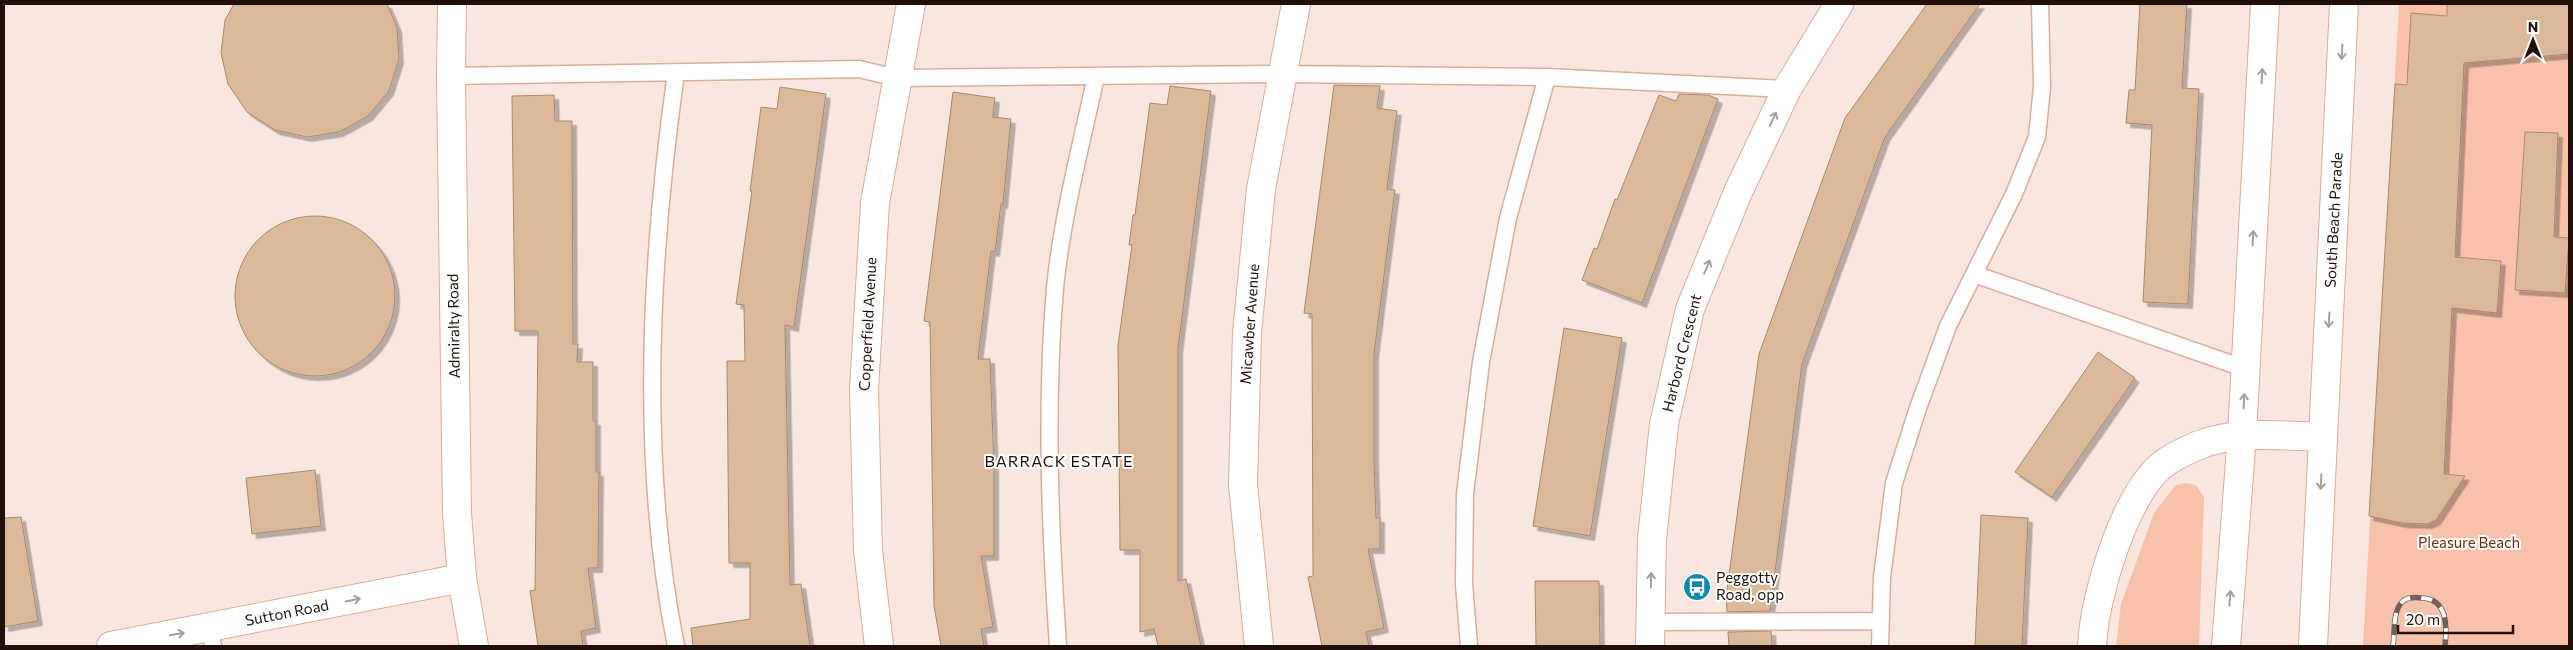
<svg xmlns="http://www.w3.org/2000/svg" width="2573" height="650" font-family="Commissioner,sans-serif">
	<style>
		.green { fill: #f7c1aa }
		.building { fill: #dab898; stroke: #aa896b; filter: url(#shadow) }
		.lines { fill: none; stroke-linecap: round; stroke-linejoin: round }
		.lane-casing { stroke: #daad9b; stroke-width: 19 }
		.street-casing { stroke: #daad9b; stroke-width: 30 }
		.secondary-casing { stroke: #daad9b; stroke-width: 30 }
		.lane { stroke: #fff; stroke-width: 16 }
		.street { stroke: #fff; stroke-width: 28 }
		.secondary { stroke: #fff; stroke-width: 28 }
		.rail-casing { stroke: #726059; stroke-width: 5.5 }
		.rail { stroke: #fff; stroke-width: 4; stroke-dasharray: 11; stroke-linecap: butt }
		.oneway { stroke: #a69f9d }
		.labels { text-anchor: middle; stroke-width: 4; stroke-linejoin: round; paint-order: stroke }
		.street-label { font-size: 15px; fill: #201009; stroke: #fff }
		.park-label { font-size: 15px; fill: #722d07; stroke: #fff }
		.poi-label { font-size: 15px; fill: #201009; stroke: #fff; text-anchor: start }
		.neighbourhood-label { font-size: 16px; letter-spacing: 1px; fill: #201009; stroke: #fff }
	</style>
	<defs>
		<filter id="shadow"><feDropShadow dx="4.5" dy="4.5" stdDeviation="0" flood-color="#0004"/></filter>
	</defs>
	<rect width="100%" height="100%" fill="#f9e6de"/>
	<path class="green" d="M 2399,4 L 2569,4 L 2569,646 L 2363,646 Z
		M 2184,483 L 2196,485 L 2204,497 L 2199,646 L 2116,646 L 2121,604 L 2154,513 L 2175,486 Z"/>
	<path class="building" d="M 234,4 L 387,4 L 397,27 L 399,59 L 389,91 L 368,116 L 339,132 L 307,137 L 275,130 L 247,112 L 228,84 L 221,53 L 225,20 Z
		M 1927,4 L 1980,4 L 1885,137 L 1802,364 L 1770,611 L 1727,612 L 1726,597 L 1759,354 L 1845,118 Z
		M 2140,4 L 2187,4 L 2182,88 L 2199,89 L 2188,304 L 2143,302 L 2152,125 L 2126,123 L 2129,90 L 2135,90 Z
		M 2447,4 L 2569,4 L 2569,54 L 2464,63 L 2455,257 L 2501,261 L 2497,313 L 2452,308 L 2444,474 L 2465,476 L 2436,520 L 2427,524 L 2402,523 L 2369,516 L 2395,84 L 2407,85 L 2411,13 L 2447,16 Z
		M 1334,85 L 1380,86 L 1377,108 L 1397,111 L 1387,189 L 1395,190 L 1374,354 L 1374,462 L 1376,518 L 1380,518 L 1380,549 L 1368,549 L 1384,628 L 1366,632 L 1369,646 L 1322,646 L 1308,577 L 1313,576 L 1312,314 L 1304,313 Z
		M 1170,86 L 1211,91 L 1178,349 L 1178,581 L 1186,579 L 1201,646 L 1158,646 L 1154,629 L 1140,632 L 1140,550 L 1120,550 L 1118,345 L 1132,245 L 1129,245 L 1133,215 L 1135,215 L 1150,103 L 1167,105 Z
		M 780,87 L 826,94 L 794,327 L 785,325 L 790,585 L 801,584 L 810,646 L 693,646 L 691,628 L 750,619 L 750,563 L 729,563 L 727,361 L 745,361 L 744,305 L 736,304 L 752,191 L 750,191 L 761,107 L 777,109 Z
		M 953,92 L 995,98 L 993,117 L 1011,119 L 1003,204 L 1001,204 L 995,252 L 991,251 L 978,359 L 990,359 L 994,468 L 994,556 L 981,556 L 993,627 L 981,629 L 984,646 L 941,646 L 934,606 L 930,322 L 924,321 Z
		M 1679,94 L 1708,95 L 1718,99 L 1642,303 L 1582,280 L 1594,248 L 1597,249 L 1615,199 L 1617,200 L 1659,95 L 1676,101 Z
		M 554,95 L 555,121 L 572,121 L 573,344 L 578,344 L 577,362 L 593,362 L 593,421 L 596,421 L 596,472 L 599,472 L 598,568 L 588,568 L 596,628 L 581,631 L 583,646 L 538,646 L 530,591 L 535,590 L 538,331 L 515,331 L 512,96 Z
		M 2525,132 L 2558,133 L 2554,237 L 2569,238 L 2565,293 L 2515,290 Z
		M235 296a80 80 0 1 1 160 0a80 80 0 1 1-160 0Z
		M 1564,328 L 1622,338 L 1590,536 L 1533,526 Z
		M 2098,352 L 2135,378 L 2052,497 L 2015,472 Z
		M 315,470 L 321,526 L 252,534 L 246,478 Z
		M 1981,515 L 2028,518 L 2022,646 L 1975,646 Z
		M 21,517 L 38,621 L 4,627 L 4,518 Z
		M 1535,581 L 1599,581 L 1600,646 L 1536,646 Z
		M 1771,631 L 1772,646 L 1729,646 L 1728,632 Z"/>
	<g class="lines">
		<g class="lane-casing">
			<path id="lane" d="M 676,73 C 650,257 639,463 676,646
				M 451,76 L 859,69 L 897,78 L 1284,74 L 1547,77 L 1787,89
				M 1974,274 L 2246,369
				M 1651,622 L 1880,621
				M 209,628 L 213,646
				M 1058,646 C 1050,528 1045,406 1055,288 C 1062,217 1081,146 1096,76
				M 1469,646 L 1464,584 L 1465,494 L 1481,362 L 1508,218 L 1547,77
				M 1880,646 L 1882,577 L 1894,483 L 1918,408 L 1948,326 L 2014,194 L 2037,137 L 2042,87 L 2040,4"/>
		</g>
		<g class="street-casing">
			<path id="street" d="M 111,646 L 462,578
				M 879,646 L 868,550 L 864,390 L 875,203 L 911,4
				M 1259,646 L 1243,485 L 1247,333 L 1261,189 L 1296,4
				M 1650,646 L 1652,539 L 1664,424 L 1690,309 L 1738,192 L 1787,89 L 1839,4
				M 2092,646 C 2094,598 2124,496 2162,465 C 2171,458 2187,450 2199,445 C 2237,430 2283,436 2323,437"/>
		</g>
		<g class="secondary-casing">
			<path id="secondary" d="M 452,4 L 451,76 L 457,513 L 462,578 L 474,646
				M 2226,646 L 2242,435 L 2265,4
				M 2313,646 L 2344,4"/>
		</g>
		<use href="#lane" class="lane"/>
		<use href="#street" class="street"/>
		<use href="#secondary" class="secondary"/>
		<g class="rail-casing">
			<path id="rail" d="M 2393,646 C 2395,633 2392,611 2403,601 C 2408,597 2416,597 2422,598 C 2448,599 2447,627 2445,646"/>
		</g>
		<use href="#rail" class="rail"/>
	</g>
	<defs><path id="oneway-shaft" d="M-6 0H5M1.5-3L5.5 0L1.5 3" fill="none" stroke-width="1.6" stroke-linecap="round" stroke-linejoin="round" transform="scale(1.25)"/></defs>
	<g class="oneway">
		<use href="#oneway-shaft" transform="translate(2342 52) rotate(93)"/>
		<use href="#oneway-shaft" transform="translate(2262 76) rotate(-87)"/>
		<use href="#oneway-shaft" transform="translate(1773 119) rotate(-65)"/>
		<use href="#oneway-shaft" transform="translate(2253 238) rotate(-87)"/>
		<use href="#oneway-shaft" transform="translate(1707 267) rotate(-67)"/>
		<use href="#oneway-shaft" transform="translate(2329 320) rotate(93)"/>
		<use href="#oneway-shaft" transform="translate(2244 401) rotate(-87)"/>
		<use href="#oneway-shaft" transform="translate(2321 482) rotate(93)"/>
		<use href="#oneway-shaft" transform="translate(1651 580) rotate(-89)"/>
		<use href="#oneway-shaft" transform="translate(2230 598) rotate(-86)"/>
		<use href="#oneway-shaft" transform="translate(353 600) rotate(-11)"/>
		<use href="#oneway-shaft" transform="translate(177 634) rotate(-10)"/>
	</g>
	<defs>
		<g id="bus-disc" transform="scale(1.4375)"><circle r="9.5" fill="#0c89ac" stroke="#fff"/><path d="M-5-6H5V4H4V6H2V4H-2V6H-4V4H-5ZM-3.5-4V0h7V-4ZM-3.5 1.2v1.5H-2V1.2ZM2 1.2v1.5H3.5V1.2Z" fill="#fff"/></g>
	</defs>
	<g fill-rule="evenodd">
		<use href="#bus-disc" x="1697" y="587"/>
	</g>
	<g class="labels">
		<g class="street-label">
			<text transform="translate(2334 220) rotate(-87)" y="5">South Beach Parade</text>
			<text transform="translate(868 324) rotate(-87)" y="5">Copperfield Avenue</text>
			<text transform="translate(1250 324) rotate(-86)" y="5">Micawber Avenue</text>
			<text transform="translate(454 326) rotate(-91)" y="5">Admiralty Road</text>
			<text transform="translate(1682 353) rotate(-76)" y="5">Harbord Crescent</text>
			<text transform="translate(287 613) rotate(-11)" y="5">Sutton Road</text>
		</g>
		<g class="park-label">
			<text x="2469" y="548">Pleasure Beach</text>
		</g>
		<g class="poi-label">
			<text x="1716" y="583">Peggotty<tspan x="1716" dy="17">Road, opp</tspan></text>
		</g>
		<g class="neighbourhood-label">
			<text x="1059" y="467">BARRACK ESTATE</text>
		</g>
	</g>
	<rect width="2573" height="650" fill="none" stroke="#201009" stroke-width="10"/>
	<g transform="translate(2533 40)" stroke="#ffffff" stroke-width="4" paint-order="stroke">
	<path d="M0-4L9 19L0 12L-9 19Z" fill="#201009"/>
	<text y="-8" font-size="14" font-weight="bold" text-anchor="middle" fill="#201009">N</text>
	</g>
	<path d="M2398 625v8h115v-8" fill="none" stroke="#201009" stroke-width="2.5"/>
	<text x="2406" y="625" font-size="15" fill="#201009" stroke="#ffffff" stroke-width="4" paint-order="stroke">20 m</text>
</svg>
